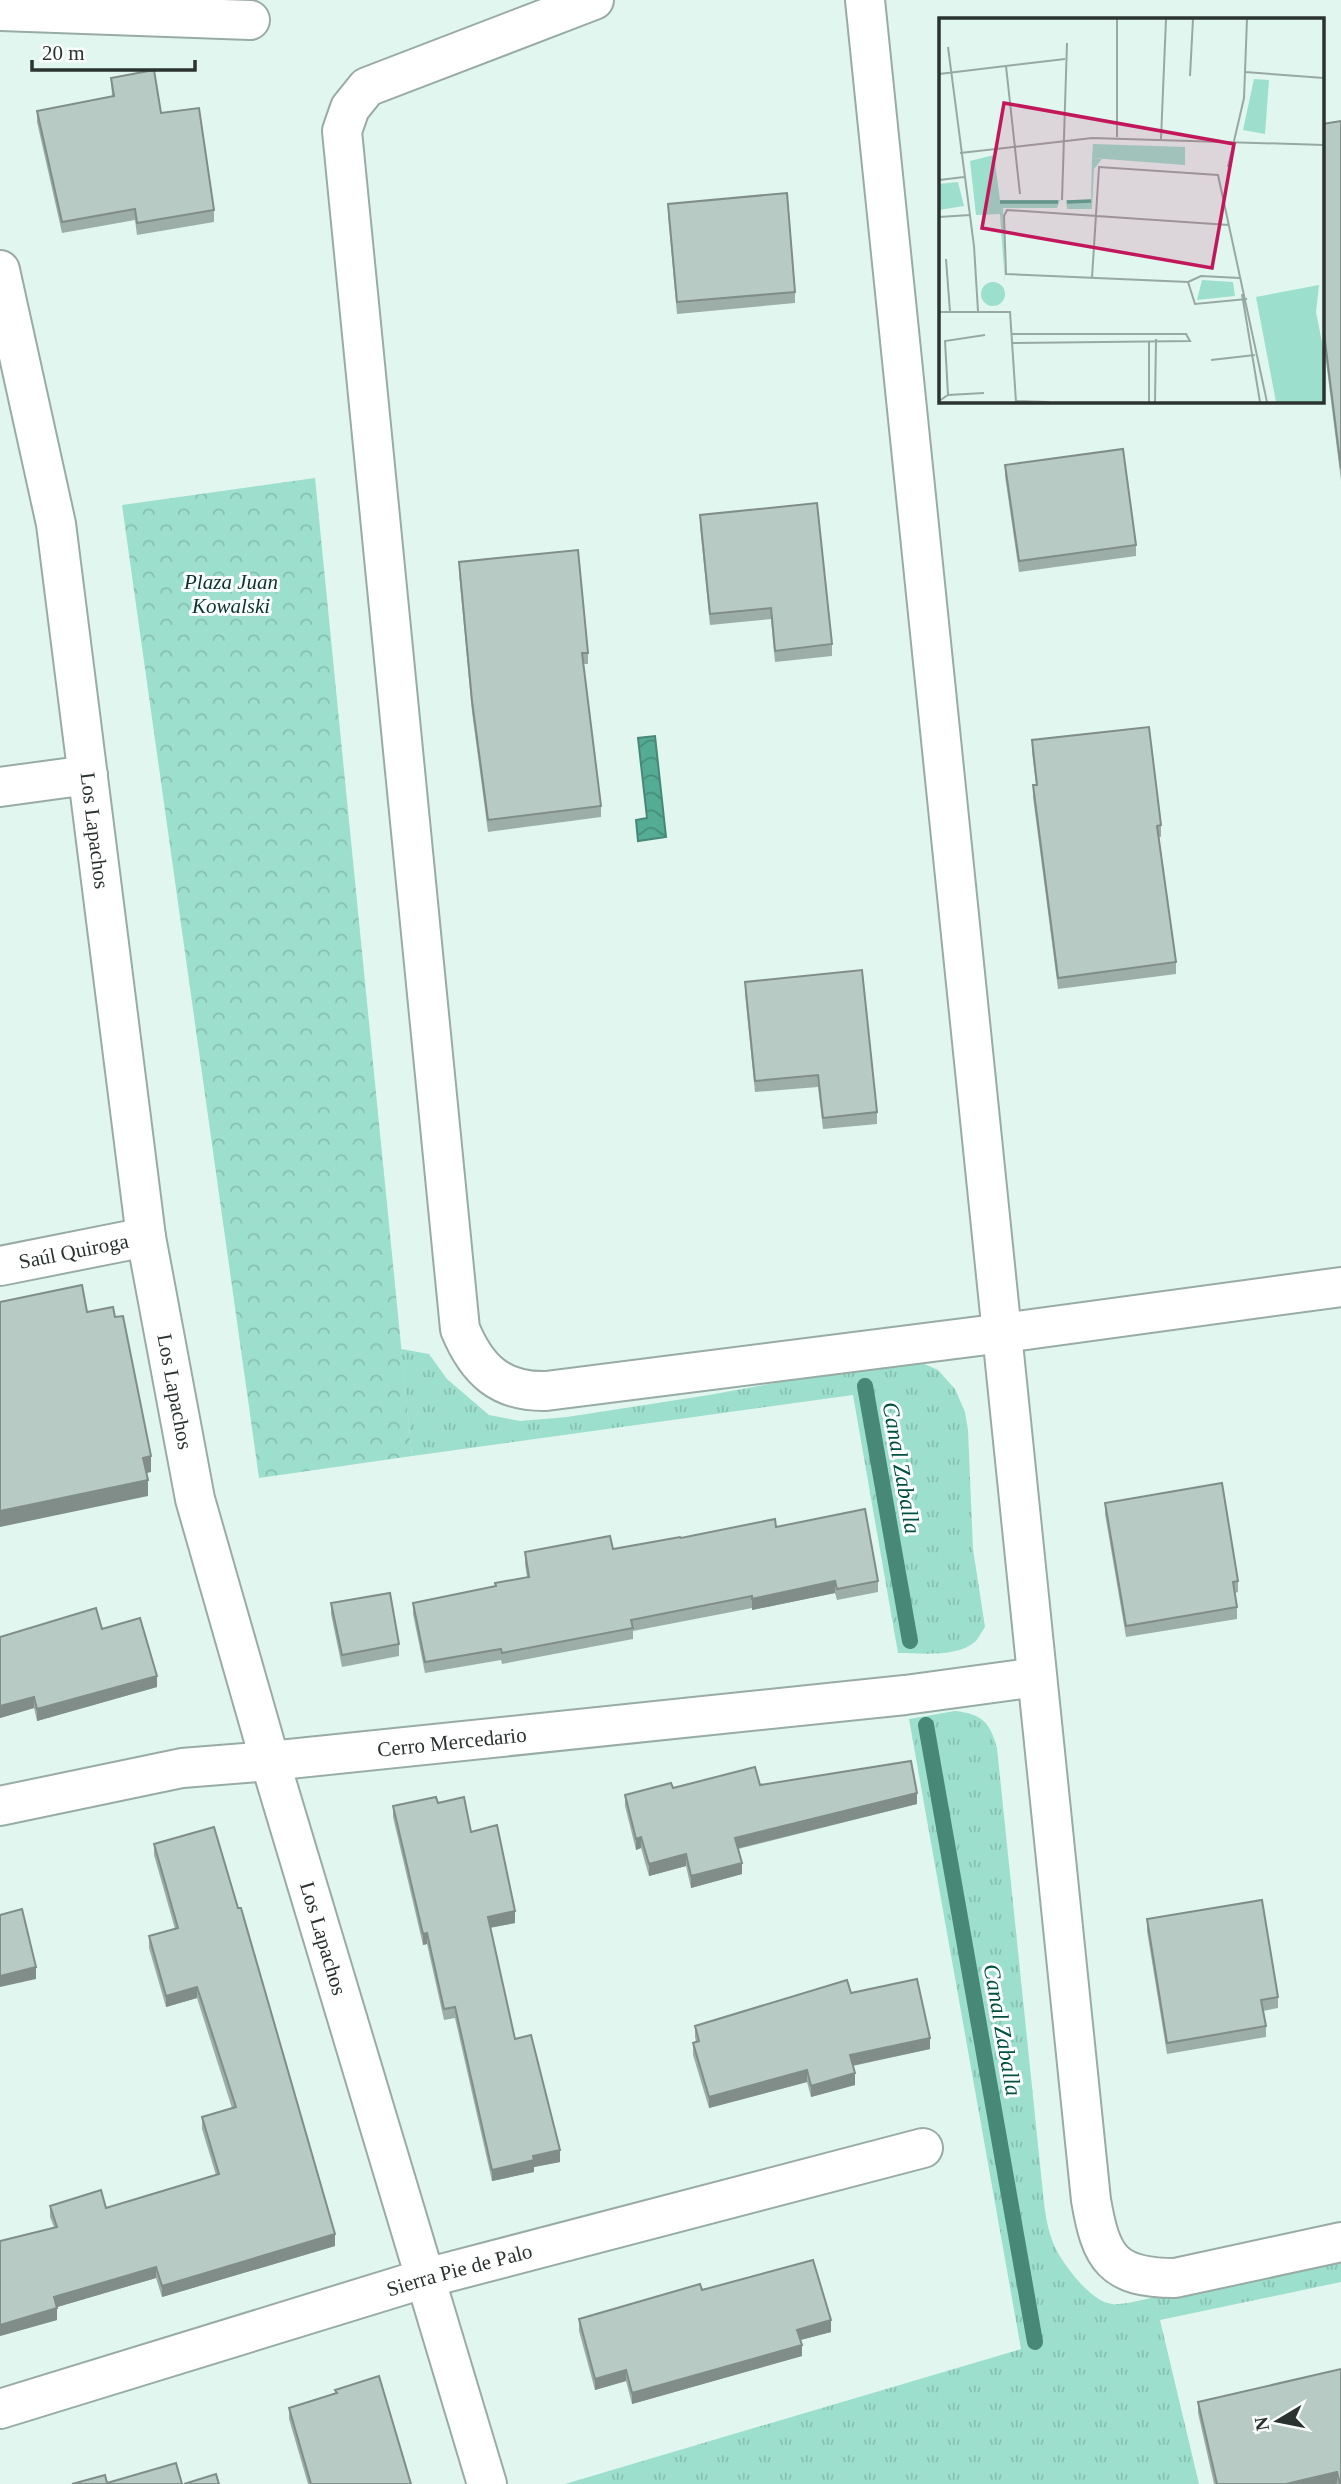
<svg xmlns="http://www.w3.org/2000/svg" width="1341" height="2484" font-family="Georgia,serif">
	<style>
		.grass { fill: url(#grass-tufts) }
		.park { fill: url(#park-crowns) }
		.water { fill: url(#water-waves); stroke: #488877; stroke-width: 2 }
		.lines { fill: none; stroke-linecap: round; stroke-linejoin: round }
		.stream { stroke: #488877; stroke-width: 16 }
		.minor-casing { stroke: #98aba5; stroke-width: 42 }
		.minor { stroke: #fff; stroke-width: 38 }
		.wall { fill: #9daea9 }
		.shaded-wall { fill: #808d89 }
		.building { fill: #b7cac4; stroke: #808d89; stroke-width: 2 }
		.labels { text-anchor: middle; stroke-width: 6; stroke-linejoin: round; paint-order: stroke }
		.park-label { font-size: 21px; font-style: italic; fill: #0a342b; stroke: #fafefd }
		.street-label { font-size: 21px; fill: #2b3330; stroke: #fafefd }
		.water-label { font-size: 23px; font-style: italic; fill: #004f40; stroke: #fafefd }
		.inset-river { fill: none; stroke: #54ac95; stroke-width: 3.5 }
		.inset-road { fill: none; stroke: #98a8a3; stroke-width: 2 }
		.view { fill: #c2185b; fill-opacity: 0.15; stroke: #c2185b; stroke-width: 3.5 }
		.inset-edge { fill: none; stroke: #2b3330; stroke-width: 3.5 }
	</style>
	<defs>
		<pattern id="grass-tufts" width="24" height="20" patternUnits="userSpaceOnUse" patternTransform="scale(1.75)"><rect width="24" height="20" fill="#9cdfcc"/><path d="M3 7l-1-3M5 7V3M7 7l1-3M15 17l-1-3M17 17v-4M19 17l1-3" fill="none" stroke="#87c0b0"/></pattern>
		<pattern id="park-crowns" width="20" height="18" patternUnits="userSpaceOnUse" patternTransform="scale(1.75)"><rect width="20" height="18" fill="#9cdfcc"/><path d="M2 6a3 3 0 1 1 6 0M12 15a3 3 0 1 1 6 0" fill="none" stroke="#87c0b0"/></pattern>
		<pattern id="water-waves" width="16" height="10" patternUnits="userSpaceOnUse" patternTransform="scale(1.75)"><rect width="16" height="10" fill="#54ac95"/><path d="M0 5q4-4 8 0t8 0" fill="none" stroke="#468d7a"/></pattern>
	</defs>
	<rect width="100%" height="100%" fill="#e1f6ef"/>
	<path class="grass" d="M 401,1349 L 429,1354 L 447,1379 L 489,1415 L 520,1421 L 567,1417 L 709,1395 L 834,1372 L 922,1363 L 938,1370 L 955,1389 L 965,1412 L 968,1430 L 973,1549 L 985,1627 C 982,1631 979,1637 976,1641 C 958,1658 920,1653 898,1653 L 853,1395 L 412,1456 Z
		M 955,1711 C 982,1714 990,1722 997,1748 L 1044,2203 C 1046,2219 1049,2236 1057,2251 C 1066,2268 1092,2302 1112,2304 C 1117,2305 1123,2303 1128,2303 L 1341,2257 L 1341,2282 L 1160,2320 L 1199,2484 L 565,2484 L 1021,2349 L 909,1719 Z"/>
	<path class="park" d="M 315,478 L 412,1456 L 259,1478 L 122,505 Z"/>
	<path class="water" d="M 655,736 L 666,837 L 638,841 L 636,820 L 647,818 L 638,738 Z"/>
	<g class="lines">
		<path class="stream" d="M 865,1386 L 910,1641
			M 926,1725 L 1035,2342"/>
		<g class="minor-casing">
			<g id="minor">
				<path d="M 594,0 L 367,87 L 350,108 L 342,131 L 460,1329 C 477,1370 500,1392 546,1391 L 1003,1333 L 1341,1287"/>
				<path d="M 865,0 L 1091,2200 C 1101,2258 1112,2278 1175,2278 L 1341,2242"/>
				<path d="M 0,11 L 250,20"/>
				<path id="s1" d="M 0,270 L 56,524 L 146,1237 L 195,1499 L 270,1761 L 487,2484"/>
				<path d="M 0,787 L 88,775"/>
				<path id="s2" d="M 0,1266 L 146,1237"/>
				<path id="s3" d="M 0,1806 L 182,1768 L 270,1761 L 905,1695 L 1037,1677"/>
				<path id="s4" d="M 0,2409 L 426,2278 L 923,2148"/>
			</g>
		</g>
		<use href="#minor" class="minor"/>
	</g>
	<path class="wall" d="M 111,78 L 161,113 L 214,210 L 214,222 L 137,235 L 135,220 L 62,233 L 37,122 L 37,111 L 112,96 Z
		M 1341,121 L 1341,481 L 1322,329 L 1322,124 Z
		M 668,204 L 795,292 L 795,303 L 677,314 L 668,215 Z
		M 1005,465 L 1136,545 L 1136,556 L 1019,572 L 1005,476 Z
		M 700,515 L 832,644 L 832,656 L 775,662 L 771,619 L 710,625 L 700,526 Z
		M 459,562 L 588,653 L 588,664 L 583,664 L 601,806 L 601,817 L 488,832 L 472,712 L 459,573 Z
		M 1032,740 L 1161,825 L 1161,837 L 1159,837 L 1176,962 L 1176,974 L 1058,989 L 1033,797 L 1033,785 L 1036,785 L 1032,752 Z
		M 745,982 L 877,1112 L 877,1124 L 823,1129 L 818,1087 L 755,1092 L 745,994 Z
		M 1105,1503 L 1238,1581 L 1238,1592 L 1235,1593 L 1237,1607 L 1237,1619 L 1126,1637 L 1105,1514 Z
		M 776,1527 L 878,1581 L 878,1592 L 837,1600 L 835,1593 L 752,1610 L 752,1608 L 633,1631 L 633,1639 L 502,1664 L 501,1660 L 425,1673 L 413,1614 L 413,1603 L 495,1587 L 495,1583 L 527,1577 L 525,1564 L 525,1552 L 613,1549 L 681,1538 Z
		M 331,1603 L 399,1644 L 399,1656 L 342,1667 L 331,1614 Z
		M 102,1629 L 157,1687 L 37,1721 L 34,1708 L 0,1718 L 0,1637 Z
		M 760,1785 L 917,1804 L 738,1849 L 742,1874 L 691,1888 L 686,1866 L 649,1876 L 641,1848 L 636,1850 L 625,1806 L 625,1795 L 673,1788 Z
		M 438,1803 L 471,1832 L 515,1923 L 490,1928 L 515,2039 L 560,2162 L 534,2167 L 534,2172 L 492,2181 L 455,2018 L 444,2020 L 427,1944 L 423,1945 L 393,1817 L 393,1806 Z
		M 154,1844 L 335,2246 L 162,2297 L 156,2278 L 57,2307 L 57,2320 L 0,2336 L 0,2241 L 54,2227 L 50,2217 L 50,2206 L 106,2208 L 216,2175 L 202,2129 L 202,2117 L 232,2108 L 197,1998 L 166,2007 L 149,1948 L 149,1936 L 175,1929 L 154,1855 Z
		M 1147,1919 L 1278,1997 L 1278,2008 L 1263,2011 L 1266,2026 L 1266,2037 L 1167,2054 L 1147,1931 Z
		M 851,1993 L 930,2049 L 853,2066 L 855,2085 L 811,2097 L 807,2082 L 709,2108 L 693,2055 L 693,2043 L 696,2042 L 695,2037 L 695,2026 Z
		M 702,2290 L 831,2332 L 800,2340 L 802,2356 L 632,2404 L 626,2381 L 595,2390 L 579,2331 L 579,2319 Z
		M 1341,2369 L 1341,2484 L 1214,2484 L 1198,2413 L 1198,2402 Z
		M 335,2390 L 411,2484 L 308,2484 L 289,2419 L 289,2408 L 335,2394 Z"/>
	<path class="shaded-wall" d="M 151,1456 L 151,1472 L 143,1474 L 143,1458 Z
		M 148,1480 L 148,1496 L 0,1527 L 0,1511 Z
		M 835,1581 L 835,1593 L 752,1610 L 752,1599 Z
		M 157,1676 L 157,1687 L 37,1721 L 37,1709 Z
		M 34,1697 L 34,1708 L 0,1718 L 0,1706 Z
		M 917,1793 L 917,1804 L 735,1849 L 735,1838 Z
		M 641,1837 L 641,1848 L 636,1850 L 636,1839 Z
		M 686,1854 L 686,1866 L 649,1876 L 649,1864 Z
		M 742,1863 L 742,1874 L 691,1888 L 691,1876 Z
		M 515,1911 L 515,1923 L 488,1928 L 488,1917 Z
		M 427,1933 L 427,1944 L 423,1945 L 423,1934 Z
		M 36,1967 L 36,1979 L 0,1987 L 0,1976 Z
		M 197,1987 L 197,1998 L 166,2007 L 166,1996 Z
		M 930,2038 L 930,2049 L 850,2066 L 850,2055 Z
		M 807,2070 L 807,2082 L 709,2108 L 709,2097 Z
		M 855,2073 L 855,2085 L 811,2097 L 811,2086 Z
		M 560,2150 L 560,2162 L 534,2167 L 534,2172 L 492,2181 L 492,2170 L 533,2156 Z
		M 335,2234 L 335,2246 L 162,2297 L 162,2286 Z
		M 156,2267 L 156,2278 L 54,2308 L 54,2297 Z
		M 57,2308 L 57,2320 L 0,2336 L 0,2325 Z
		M 831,2320 L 831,2332 L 797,2341 L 797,2330 Z
		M 802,2345 L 802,2356 L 632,2404 L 632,2393 Z
		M 626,2370 L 626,2381 L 595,2390 L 595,2379 Z
		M 1337,2472 L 1337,2483 L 1335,2484 L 1286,2484 Z"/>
	<path class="building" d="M 154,70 L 161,113 L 199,108 L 214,210 L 137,223 L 135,209 L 62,222 L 37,111 L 114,96 L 111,78 Z
		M 1341,121 L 1341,469 L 1322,317 L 1322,124 Z
		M 787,193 L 795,292 L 677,302 L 668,204 Z
		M 1123,449 L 1136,545 L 1019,561 L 1005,465 Z
		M 817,503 L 832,644 L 775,651 L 771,608 L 710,614 L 700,515 Z
		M 578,550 L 588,653 L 582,653 L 601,806 L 488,820 L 472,701 L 459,562 Z
		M 1149,727 L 1161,825 L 1157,826 L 1176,962 L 1058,978 L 1033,785 L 1037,785 L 1032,740 Z
		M 862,970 L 877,1112 L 823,1118 L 818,1075 L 755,1081 L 745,982 Z
		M 82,1285 L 87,1312 L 113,1307 L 115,1317 L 123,1316 L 151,1456 L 143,1458 L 148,1480 L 0,1511 L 0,1302 Z
		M 1222,1483 L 1238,1581 L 1233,1582 L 1237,1607 L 1126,1626 L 1105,1503 Z
		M 865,1509 L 878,1581 L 837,1589 L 835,1581 L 752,1599 L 752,1596 L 631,1620 L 633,1628 L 502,1653 L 501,1649 L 425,1662 L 413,1603 L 496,1586 L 495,1583 L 529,1577 L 525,1552 L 610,1536 L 613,1549 L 680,1537 L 681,1538 L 775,1519 L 776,1527 Z
		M 390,1593 L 399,1644 L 342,1655 L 331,1603 Z
		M 96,1608 L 102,1629 L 140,1618 L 157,1676 L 37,1709 L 34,1697 L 0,1706 L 0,1637 Z
		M 911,1761 L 917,1793 L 735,1838 L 742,1863 L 691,1876 L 686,1854 L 649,1864 L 641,1837 L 636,1839 L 625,1795 L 671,1783 L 673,1788 L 755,1767 L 760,1785 Z
		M 436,1797 L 438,1803 L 464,1797 L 471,1832 L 497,1825 L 515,1911 L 488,1917 L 515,2039 L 531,2035 L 560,2150 L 533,2156 L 534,2160 L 492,2170 L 455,2007 L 444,2009 L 427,1933 L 423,1934 L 393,1806 Z
		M 214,1827 L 238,1908 L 241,1908 L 335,2234 L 162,2286 L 156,2267 L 54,2297 L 57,2308 L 0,2325 L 0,2241 L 57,2227 L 50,2206 L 101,2190 L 106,2208 L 219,2174 L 202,2117 L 236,2107 L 197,1987 L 166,1996 L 149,1936 L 178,1928 L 154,1844 Z
		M 1262,1900 L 1278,1997 L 1261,2000 L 1266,2026 L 1167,2043 L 1147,1919 Z
		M 22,1909 L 36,1967 L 0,1976 L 0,1915 Z
		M 917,1979 L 930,2038 L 850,2055 L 855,2073 L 811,2086 L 807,2070 L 709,2097 L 693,2043 L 699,2041 L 695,2026 L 847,1980 L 851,1993 Z
		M 813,2260 L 831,2320 L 797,2330 L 802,2345 L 632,2393 L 626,2370 L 595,2379 L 579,2319 L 700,2284 L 702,2290 Z
		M 1341,2369 L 1341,2484 L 1340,2484 L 1337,2472 L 1286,2484 L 1217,2484 L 1198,2402 Z
		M 379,2376 L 411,2484 L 311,2484 L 289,2408 L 337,2393 L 335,2390 Z
		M 176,2463 L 182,2484 L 72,2484 L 105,2475 L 107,2483 Z
		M 216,2474 L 219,2484 L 184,2484 Z"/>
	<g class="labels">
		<g class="park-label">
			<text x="231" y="589">Plaza Juan<tspan x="231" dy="24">Kowalski</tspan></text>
		</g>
		<g class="street-label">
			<text dy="7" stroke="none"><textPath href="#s1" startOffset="569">Los Lapachos</textPath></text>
			<text dy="7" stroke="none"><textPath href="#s2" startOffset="75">Saúl Quiroga</textPath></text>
			<text dy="7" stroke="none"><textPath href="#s1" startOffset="1136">Los Lapachos</textPath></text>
			<text dy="7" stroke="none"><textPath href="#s3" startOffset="457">Cerro Mercedario</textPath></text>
			<text dy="7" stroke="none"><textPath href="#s1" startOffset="1703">Los Lapachos</textPath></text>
			<text dy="7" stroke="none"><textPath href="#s4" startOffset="480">Sierra Pie de Palo</textPath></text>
		</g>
		<g class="water-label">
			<text transform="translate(902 1468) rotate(80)" y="8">Canal Zaballa</text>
			<text transform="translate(1003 2030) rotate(80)" y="8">Canal Zaballa</text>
		</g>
	</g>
	<g transform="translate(939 18)">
		<rect width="385" height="385" fill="#e1f6ef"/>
		<path d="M 55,137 L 61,182 L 121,182 L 118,190 L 64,190 L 66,265 L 61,196 L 37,197 L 31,143 ZM 153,140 L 163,141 L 155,151 L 153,191 L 128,191 L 127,182 L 152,182 Z" fill="#9cdfcc"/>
		<path d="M 315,61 L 330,62 L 326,116 L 304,112 ZM 154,126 L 246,129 L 246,147 L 153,140 ZM 19,164 L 25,188 L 0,192 L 0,166 ZM 263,262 L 294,264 L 296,278 L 258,282 ZM42 276a12 12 0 1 1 24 0a12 12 0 1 1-24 0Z" fill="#9cdfcc"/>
		<path d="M 380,267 L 377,294 L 385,335 L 385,384 L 337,384 L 317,279 Z" fill="#9cdfcc"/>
		<path class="inset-river" d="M 61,184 L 119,184M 128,184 L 152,183"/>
		<path class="inset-road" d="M 9,29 L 35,228 L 39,293M 67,48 L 81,176M 306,54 L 385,60M 0,56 L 126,41M 251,58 L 254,1M 178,119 L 178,1M 222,121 L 227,1M 21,135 L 153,120 L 385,127M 289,149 L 305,80 L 308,1M 0,162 L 25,159M 123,182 L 128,25M 0,199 L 31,197M 290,207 L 68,192 L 65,198 L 67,256 L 249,264 L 256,286 L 308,281M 7,241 L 11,294M 153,260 L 160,149 L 279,157 L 328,384M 249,264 L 262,258 L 301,260M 303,276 L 321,384M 0,294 L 71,294 L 77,384M 72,316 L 247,316 L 251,323 L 73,325M 272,342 L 316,337M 9,377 L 6,323 L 46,317M 0,383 L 9,377 L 45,375M 77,383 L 110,384M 210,384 L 210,323M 216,384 L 217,321"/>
		<path class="view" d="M 65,85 L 295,126 L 273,250 L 43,210 Z"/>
		<rect width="385" height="385" class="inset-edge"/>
	</g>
	<g transform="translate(1278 2421) rotate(260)" stroke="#fafefd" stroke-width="5" paint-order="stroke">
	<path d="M0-5L12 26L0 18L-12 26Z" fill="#2b3330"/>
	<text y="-10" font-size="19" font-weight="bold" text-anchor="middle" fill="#2b3330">N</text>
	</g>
	<path d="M32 60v10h163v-10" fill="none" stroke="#2b3330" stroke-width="3.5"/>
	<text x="42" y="60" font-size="21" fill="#2b3330" stroke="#fafefd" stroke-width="5" paint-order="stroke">20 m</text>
</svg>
